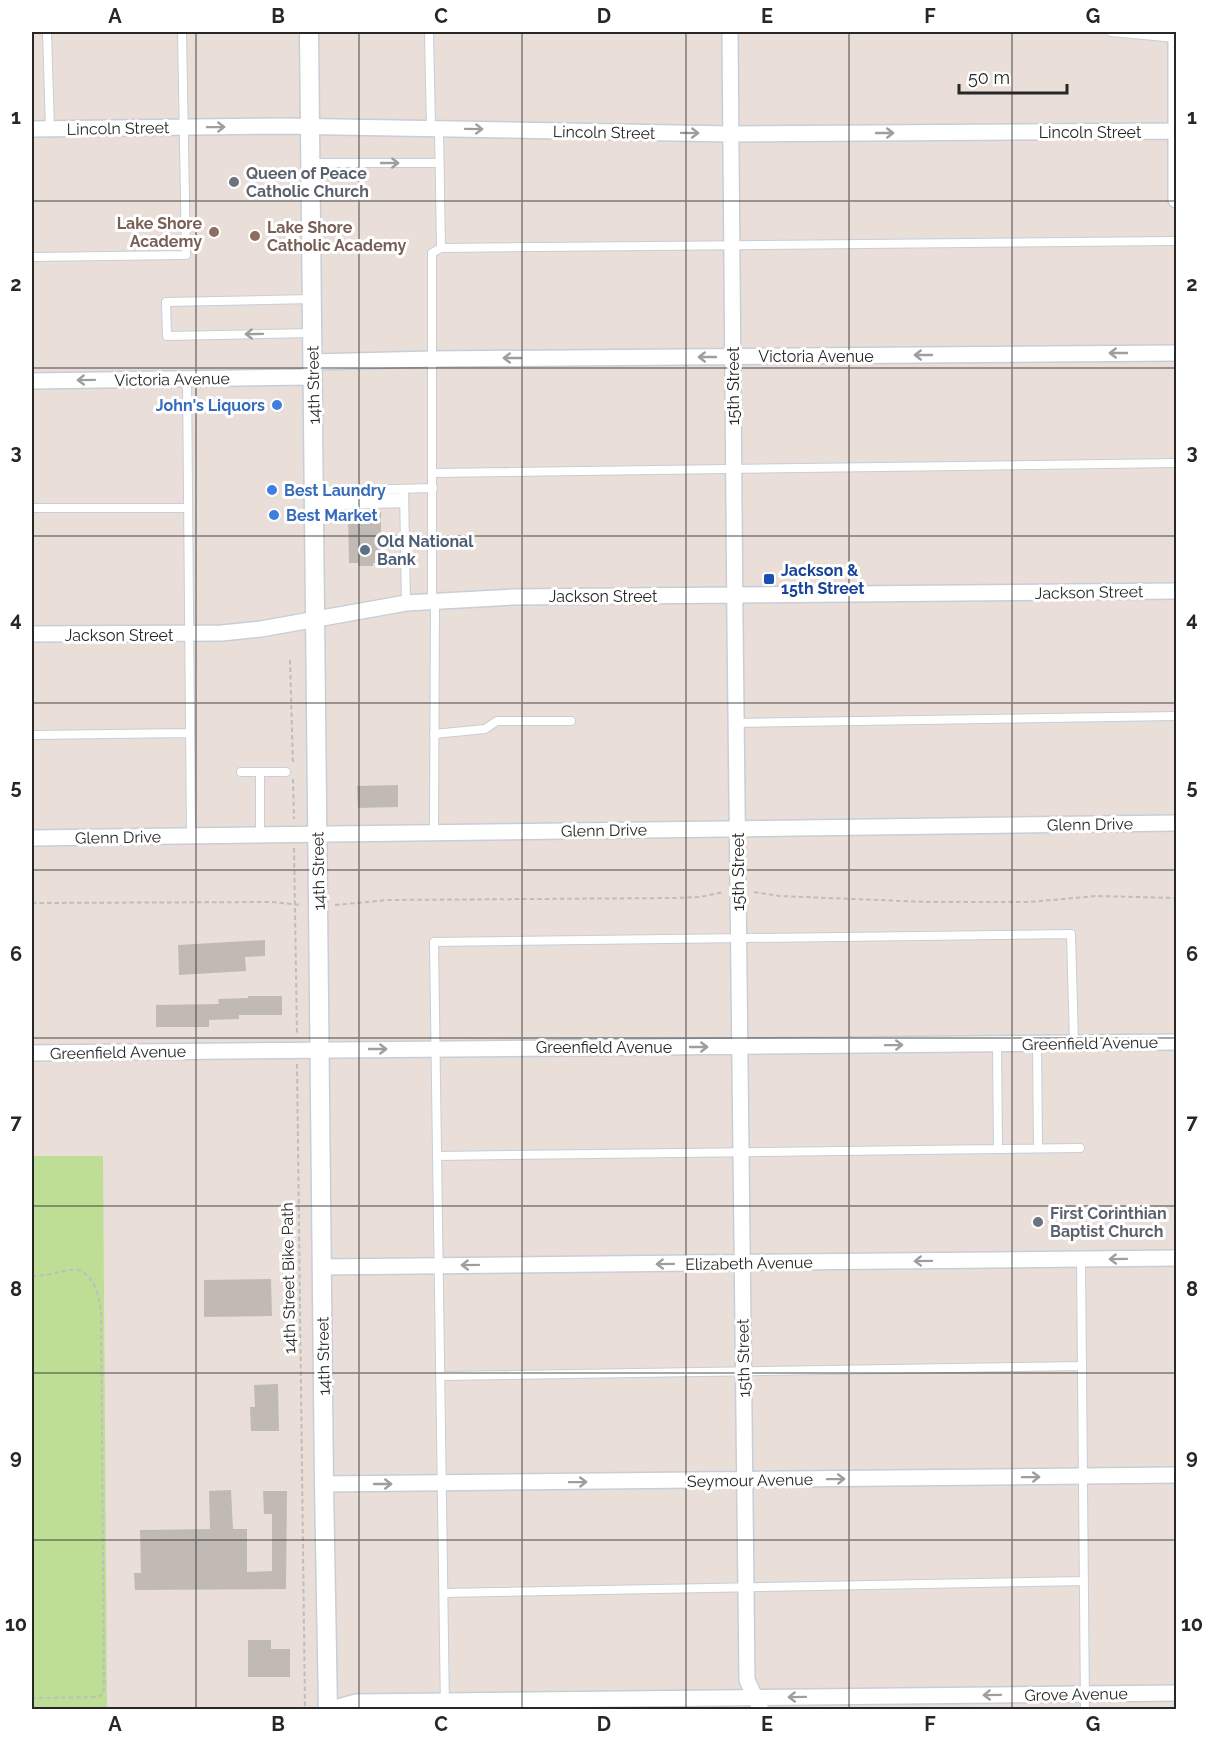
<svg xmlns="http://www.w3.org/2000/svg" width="1208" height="1741" font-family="Raleway,sans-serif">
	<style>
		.green { fill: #bede96 }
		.building { fill: #c1bab4 }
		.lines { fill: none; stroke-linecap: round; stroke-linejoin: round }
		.service-casing { stroke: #c7ced8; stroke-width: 10 }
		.minor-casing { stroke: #c7ced8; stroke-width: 18 }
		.tertiary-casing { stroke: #c7ced8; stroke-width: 21 }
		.path { stroke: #bebebe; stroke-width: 2; stroke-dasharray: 4.5 3; stroke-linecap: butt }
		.service { stroke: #fff; stroke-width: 8 }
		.minor { stroke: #fff; stroke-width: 15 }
		.tertiary { stroke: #fff; stroke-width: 18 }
		.oneway { stroke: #9e9e9e }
		.grid { fill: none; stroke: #272727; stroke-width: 1.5; stroke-opacity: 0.55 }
		.worship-dot { fill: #6b7280; stroke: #fff; stroke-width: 2 }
		.education-dot { fill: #8d6e63; stroke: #fff; stroke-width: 2 }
		.shop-dot { fill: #3f7fe0; stroke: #fff; stroke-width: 2 }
		.service-dot { fill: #5c6f8a; stroke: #fff; stroke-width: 2 }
		.transit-dot { fill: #1a4fb4; stroke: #fff; stroke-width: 2 }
		.labels { text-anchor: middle; stroke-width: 6; stroke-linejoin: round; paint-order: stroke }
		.street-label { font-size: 16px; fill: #272727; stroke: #fff }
		.worship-label { font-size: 16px; font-weight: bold; fill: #5b616d; stroke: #fff; text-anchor: start }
		.education-label { font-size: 16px; font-weight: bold; fill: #785e54; stroke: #fff; text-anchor: end }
		.shop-label { font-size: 16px; font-weight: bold; fill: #366cbe; stroke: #fff; text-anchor: start }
		.service-label { font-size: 16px; font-weight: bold; fill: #4e5e75; stroke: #fff; text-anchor: start }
		.transit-label { font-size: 16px; font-weight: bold; fill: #164399; stroke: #fff; text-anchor: start }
		.neatline { fill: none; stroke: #272727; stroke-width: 2 }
		.grid-label { font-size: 20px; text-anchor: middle; font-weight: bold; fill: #272727 }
	</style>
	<rect width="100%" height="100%" fill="#e9ded8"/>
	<path class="green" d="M 32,1156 L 103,1156 L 107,1709 L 32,1709 Z"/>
	<path class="building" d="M 372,510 L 372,512 L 381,512 L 381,563 L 373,563 L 373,566 L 358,566 L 358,563 L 349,563 L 348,513 Z
		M 398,785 L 398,807 L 358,808 L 357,786 Z
		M 265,940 L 265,956 L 245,957 L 246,971 L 179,975 L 178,945 Z
		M 248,996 L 282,996 L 282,1015 L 239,1015 L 239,1019 L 209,1020 L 209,1027 L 156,1027 L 156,1005 L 219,1004 L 218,999 L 248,998 Z
		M 271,1279 L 272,1316 L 204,1317 L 204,1280 Z
		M 278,1384 L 279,1431 L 251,1431 L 250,1407 L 255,1407 L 254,1385 Z
		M 231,1490 L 233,1529 L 247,1529 L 247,1572 L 272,1571 L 272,1514 L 264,1514 L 263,1491 L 287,1491 L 286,1589 L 135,1590 L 134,1573 L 141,1573 L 140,1530 L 210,1529 L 209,1491 Z
		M 248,1640 L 271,1640 L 271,1649 L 290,1649 L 290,1677 L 248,1677 Z"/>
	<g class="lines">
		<g class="service-casing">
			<path id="service" d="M 47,32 L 50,129
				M 429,32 L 431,128
				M 1111,32 L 1176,38
				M 439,129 L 441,248
				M 312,163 L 439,163
				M 32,257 L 186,255 L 182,32
				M 311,333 L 167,336 L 166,302 L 312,299
				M 187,379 L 191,836
				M 433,473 L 1176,463
				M 404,489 L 406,603
				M 315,491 L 433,488
				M 314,499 L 404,497
				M 314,506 L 404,503
				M 32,508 L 188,508
				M 432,601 L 432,253 L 441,248 L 1176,241
				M 736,723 L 1176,716
				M 434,734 L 485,729 L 497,721 L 571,721
				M 32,735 L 189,733
				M 241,772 L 286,772
				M 434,832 L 435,601
				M 260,835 L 260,772
				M 1037,1043 L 1038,1148
				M 997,1044 L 998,1149
				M 437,1156 L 1080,1148
				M 1081,1259 L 1085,1710
				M 441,1376 L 1082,1366
				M 444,1593 L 1084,1581
				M 445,1710 L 434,942 L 1071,934 L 1074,1043"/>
		</g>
		<g class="minor-casing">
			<path id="minor" d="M 730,32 L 735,624 L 747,1680 L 761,1710
				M 1176,32 L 1176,200
				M 32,129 L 281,126 L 731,134 L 1176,131
				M 312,362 L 432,359 L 1176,353
				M 32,381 L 312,377
				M 32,634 L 222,633 L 261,629 L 406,603 L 513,597 L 1176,591
				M 32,838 L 1176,823
				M 32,1053 L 1176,1042
				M 322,1267 L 1176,1258
				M 324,1484 L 1176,1475
				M 328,1710 L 356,1702 L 1176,1693"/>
		</g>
		<g class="tertiary-casing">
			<path id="tertiary" d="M 309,32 L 324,1484 L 328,1710"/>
		</g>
		<path class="path" d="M 290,660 L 293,765
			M 293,779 L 294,819
			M 294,848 L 297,1035
			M 754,892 L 779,896 L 928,902 L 1029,902 L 1096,896 L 1176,898
			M 32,903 L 272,902 L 302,905
			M 335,905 L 388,900 L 676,898 L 700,897 L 724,892
			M 297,1064 L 305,1710
			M 32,1276 C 45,1276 57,1272 70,1270 C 92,1266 99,1295 101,1311 L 104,1689 L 103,1694 L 98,1697 L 32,1698"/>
		<use href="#service" class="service"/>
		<use href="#minor" class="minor"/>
		<use href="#tertiary" class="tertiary"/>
	</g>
	<defs><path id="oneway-shaft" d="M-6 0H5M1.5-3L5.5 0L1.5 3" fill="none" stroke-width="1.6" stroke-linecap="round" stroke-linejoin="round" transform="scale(1.5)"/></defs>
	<g class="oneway">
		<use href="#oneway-shaft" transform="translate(216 127) rotate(-1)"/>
		<use href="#oneway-shaft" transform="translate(474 129) rotate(1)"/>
		<use href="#oneway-shaft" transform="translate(690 133) rotate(1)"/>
		<use href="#oneway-shaft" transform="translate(885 133)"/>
		<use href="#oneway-shaft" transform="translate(390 163)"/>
		<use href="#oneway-shaft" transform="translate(254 334) rotate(179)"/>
		<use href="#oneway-shaft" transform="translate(1118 353) rotate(180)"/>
		<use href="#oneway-shaft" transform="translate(923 355) rotate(180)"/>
		<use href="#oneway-shaft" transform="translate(707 357) rotate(180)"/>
		<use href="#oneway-shaft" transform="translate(512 358) rotate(180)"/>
		<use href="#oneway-shaft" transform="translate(86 380) rotate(179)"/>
		<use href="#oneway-shaft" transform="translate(894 1045) rotate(-1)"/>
		<use href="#oneway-shaft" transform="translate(699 1047)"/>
		<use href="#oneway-shaft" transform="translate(378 1049)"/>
		<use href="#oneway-shaft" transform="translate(1118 1259) rotate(179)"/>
		<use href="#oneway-shaft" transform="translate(923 1261) rotate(179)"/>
		<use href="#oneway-shaft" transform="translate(665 1264) rotate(179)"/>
		<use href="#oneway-shaft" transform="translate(470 1265) rotate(179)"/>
		<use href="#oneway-shaft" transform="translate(1031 1477) rotate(-1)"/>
		<use href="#oneway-shaft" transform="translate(836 1479) rotate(-1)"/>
		<use href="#oneway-shaft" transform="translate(578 1482) rotate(-1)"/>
		<use href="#oneway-shaft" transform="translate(383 1484)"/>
		<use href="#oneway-shaft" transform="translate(992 1695) rotate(179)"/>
		<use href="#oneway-shaft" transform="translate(797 1697) rotate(179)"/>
	</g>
	<path class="grid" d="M 196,32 L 196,1710M 359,32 L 359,1710M 522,32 L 522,1710M 686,32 L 686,1710M 849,32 L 849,1710M 1012,32 L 1012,1710M 32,201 L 1176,201M 32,368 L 1176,368M 32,536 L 1176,536M 32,703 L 1176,703M 32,870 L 1176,870M 32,1038 L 1176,1038M 32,1206 L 1176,1206M 32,1373 L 1176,1373M 32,1540 L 1176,1540"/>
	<g class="worship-dot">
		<circle cx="234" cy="182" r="6"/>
		<circle cx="1038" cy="1222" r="6"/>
	</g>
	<g class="education-dot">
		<circle cx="214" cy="232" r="6"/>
		<circle cx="255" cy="236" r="6"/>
	</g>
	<g class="shop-dot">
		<circle cx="277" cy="405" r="6"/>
		<circle cx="272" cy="490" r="6"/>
		<circle cx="274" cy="515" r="6"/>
	</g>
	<circle class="service-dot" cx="365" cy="550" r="6"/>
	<rect class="transit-dot" x="763" y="573" width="12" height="12" rx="3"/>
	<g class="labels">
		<g class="street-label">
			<text transform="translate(118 128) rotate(-1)" y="6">Lincoln Street</text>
			<text transform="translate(604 132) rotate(1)" y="6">Lincoln Street</text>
			<text x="1090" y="138">Lincoln Street</text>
			<text x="816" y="362">Victoria Avenue</text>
			<text transform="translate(172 379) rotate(-1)" y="6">Victoria Avenue</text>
			<text transform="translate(313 385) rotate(-91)" y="6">14th Street</text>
			<text transform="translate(733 386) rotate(-90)" y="6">15th Street</text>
			<text transform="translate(1089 592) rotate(-1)" y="6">Jackson Street</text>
			<text x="603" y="602">Jackson Street</text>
			<text x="119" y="641">Jackson Street</text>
			<text transform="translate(1090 824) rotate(-1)" y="6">Glenn Drive</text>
			<text transform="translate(604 830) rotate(-1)" y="6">Glenn Drive</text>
			<text transform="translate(118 837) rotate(-1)" y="6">Glenn Drive</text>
			<text transform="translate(318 871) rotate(-91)" y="6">14th Street</text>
			<text transform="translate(738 872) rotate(-90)" y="6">15th Street</text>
			<text transform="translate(1090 1043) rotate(-1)" y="6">Greenfield Avenue</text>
			<text x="604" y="1053">Greenfield Avenue</text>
			<text transform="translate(118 1052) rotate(-1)" y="6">Greenfield Avenue</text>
			<text transform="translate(749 1263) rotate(-1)" y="6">Elizabeth Avenue</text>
			<text transform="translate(288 1278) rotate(-91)" y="6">14th Street Bike Path</text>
			<text transform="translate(323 1356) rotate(-91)" y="6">14th Street</text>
			<text transform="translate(743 1358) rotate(-91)" y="6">15th Street</text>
			<text transform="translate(750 1480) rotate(-1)" y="6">Seymour Avenue</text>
			<text transform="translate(1076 1694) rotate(-1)" y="6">Grove Avenue</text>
		</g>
		<g class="worship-label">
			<text x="246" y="179">Queen of Peace<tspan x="246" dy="18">Catholic Church</tspan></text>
			<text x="1050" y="1219">First Corinthian<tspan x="1050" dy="18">Baptist Church</tspan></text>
		</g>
		<g class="education-label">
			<text x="202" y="229">Lake Shore<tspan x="202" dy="18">Academy</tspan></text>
			<text x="267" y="233" text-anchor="start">Lake Shore<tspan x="267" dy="18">Catholic Academy</tspan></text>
		</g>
		<g class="shop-label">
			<text x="265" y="411" text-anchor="end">John's Liquors</text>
			<text x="284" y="496">Best Laundry</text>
			<text x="286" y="521">Best Market</text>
		</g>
		<g class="service-label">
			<text x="377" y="547">Old National<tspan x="377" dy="18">Bank</tspan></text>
		</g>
		<g class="transit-label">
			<text x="781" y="576">Jackson &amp;<tspan x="781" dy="18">15th Street</tspan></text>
		</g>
	</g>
	<rect width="1208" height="1741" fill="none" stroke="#ffffff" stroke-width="66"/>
	<path d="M959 84v9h108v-9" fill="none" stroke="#272727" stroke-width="3"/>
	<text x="968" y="84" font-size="18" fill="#272727" stroke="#ffffff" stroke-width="4.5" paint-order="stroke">50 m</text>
	<rect x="33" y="33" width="1142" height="1675" class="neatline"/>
	<g class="grid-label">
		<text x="115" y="23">A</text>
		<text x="278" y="23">B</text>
		<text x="441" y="23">C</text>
		<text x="604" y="23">D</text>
		<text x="767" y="23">E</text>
		<text x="930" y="23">F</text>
		<text x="1093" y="23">G</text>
		<text x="16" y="124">1</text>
		<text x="1192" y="124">1</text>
		<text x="16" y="291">2</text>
		<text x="1192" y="291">2</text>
		<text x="16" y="459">3</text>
		<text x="1192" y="459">3</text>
		<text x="16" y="626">4</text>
		<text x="1192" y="626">4</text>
		<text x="16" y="794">5</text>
		<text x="1192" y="794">5</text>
		<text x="16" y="961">6</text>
		<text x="1192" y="961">6</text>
		<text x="16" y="1129">7</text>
		<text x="1192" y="1129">7</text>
		<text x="16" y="1296">8</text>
		<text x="1192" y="1296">8</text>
		<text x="16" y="1464">9</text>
		<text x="1192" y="1464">9</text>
		<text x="16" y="1631">10</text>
		<text x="1192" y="1631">10</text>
		<text x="115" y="1731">A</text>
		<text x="278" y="1731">B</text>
		<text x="441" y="1731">C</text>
		<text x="604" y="1731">D</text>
		<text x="767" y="1731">E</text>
		<text x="930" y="1731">F</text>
		<text x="1093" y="1731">G</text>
	</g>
</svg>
